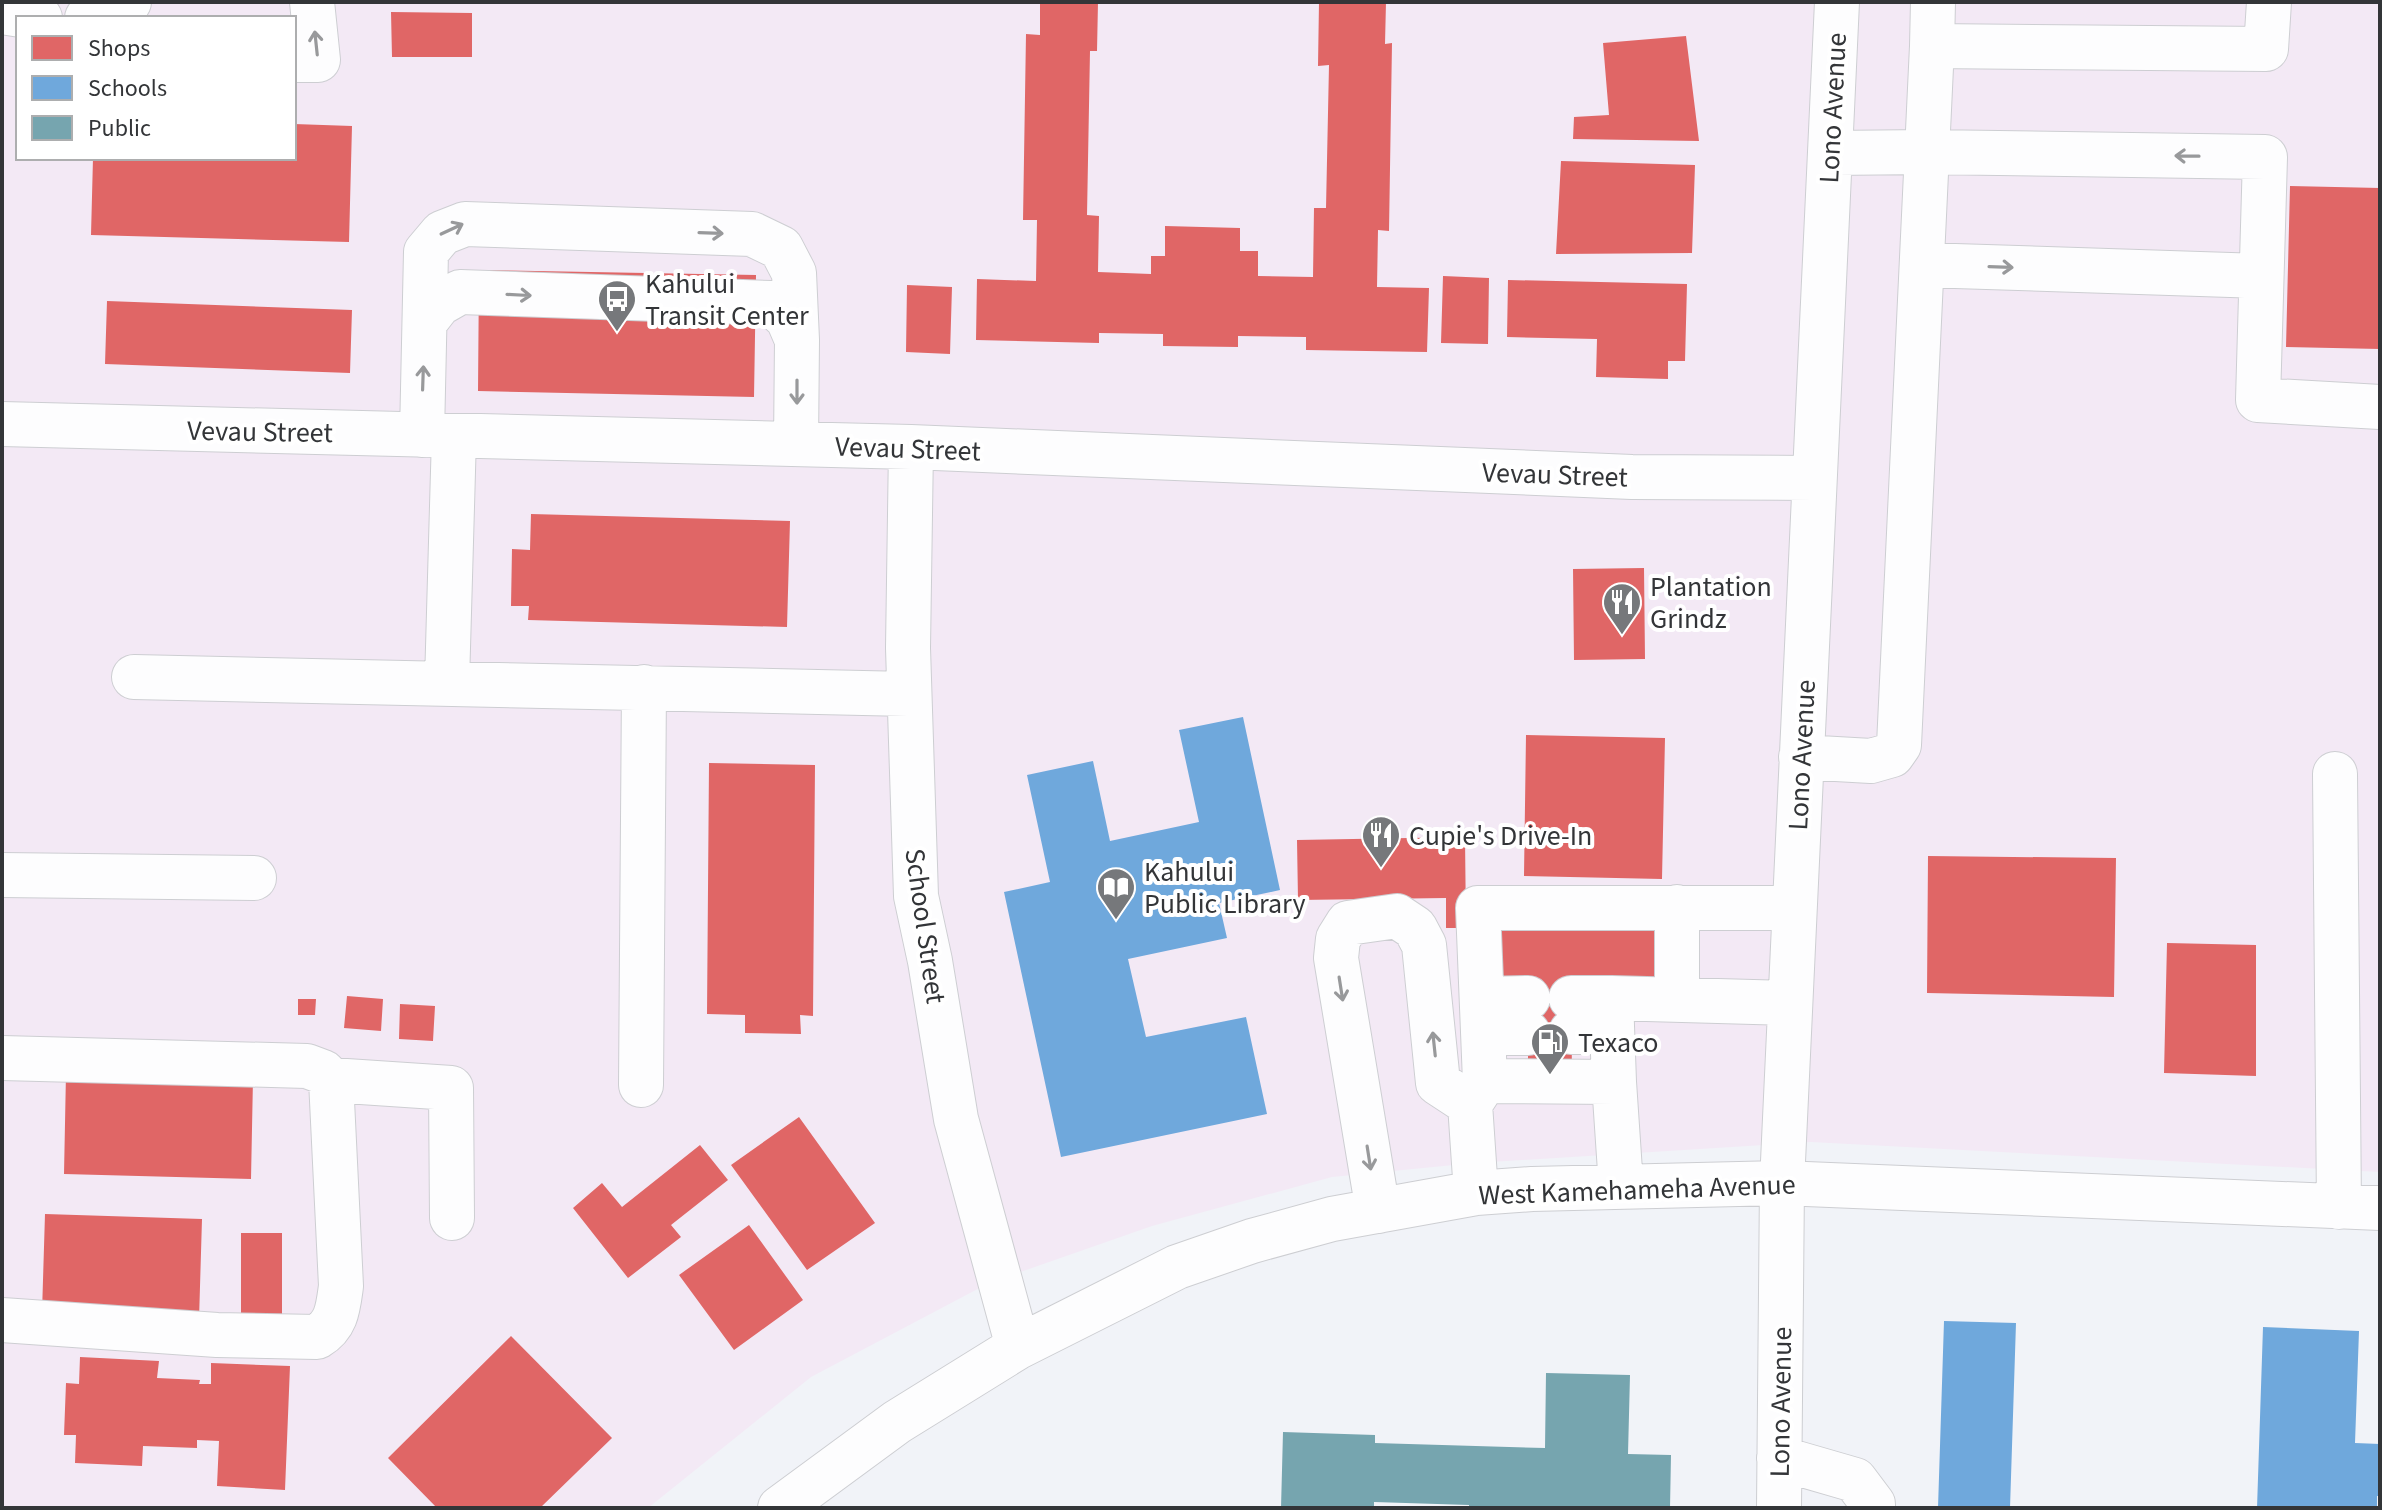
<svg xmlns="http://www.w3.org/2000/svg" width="2382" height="1510" font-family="'Source Sans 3',sans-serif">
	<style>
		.commercial { fill: #f3e9f5; fill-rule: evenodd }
		.shops { fill: #e06666 }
		.schools { fill: #6fa8dc }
		.public { fill: #76a5af }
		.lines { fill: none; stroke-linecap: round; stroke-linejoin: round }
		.minor-casing { stroke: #cdced2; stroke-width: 46 }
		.minor { stroke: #fdfdfe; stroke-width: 44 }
		.oneway { stroke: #98999b }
		.labels { text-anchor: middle; stroke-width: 8; stroke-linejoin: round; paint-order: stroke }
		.street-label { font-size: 28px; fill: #333538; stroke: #fff }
		.poi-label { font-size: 28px; fill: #333538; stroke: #fff; text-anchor: start }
	</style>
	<rect width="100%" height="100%" fill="#f1f3f8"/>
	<path class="commercial" d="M 2,2 L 2380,2 L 2380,1172 L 1811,1142 L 1474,1163 L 1332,1177 L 1152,1226 L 989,1283 L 811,1377 L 648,1508 L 2,1508 ZM 18,18 L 294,18 L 294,158 L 18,158 Z"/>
	<path class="shops" d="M 1040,2 L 1098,2 L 1097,51 L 1090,51 L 1087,215 L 1099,216 L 1098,272 L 1151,274 L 1151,256 L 1165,256 L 1165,226 L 1240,228 L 1240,251 L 1258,251 L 1258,276 L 1313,277 L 1314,208 L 1326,208 L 1329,65 L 1318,66 L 1319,2 L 1386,2 L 1385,44 L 1392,43 L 1389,231 L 1378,230 L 1377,287 L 1429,288 L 1427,352 L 1306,350 L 1306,337 L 1238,336 L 1238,347 L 1163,346 L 1163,334 L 1099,333 L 1099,343 L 976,340 L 977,279 L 1036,281 L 1037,220 L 1023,220 L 1026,34 L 1040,35 Z
		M 391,12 L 472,13 L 472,57 L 392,57 Z
		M 1686,36 L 1699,141 L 1573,139 L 1574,117 L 1609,115 L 1603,43 Z
		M 294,124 L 352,126 L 349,242 L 91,235 L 93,158 L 294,158 Z
		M 1561,161 L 1695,165 L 1692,253 L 1556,254 Z
		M 2290,186 L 2380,188 L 2380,349 L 2286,347 Z
		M 479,270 L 756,275 L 754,397 L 478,391 Z
		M 1443,276 L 1489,278 L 1488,344 L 1441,343 Z
		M 1508,280 L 1687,284 L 1685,361 L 1668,361 L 1668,379 L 1596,377 L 1597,339 L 1507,337 Z
		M 907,285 L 952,287 L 950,354 L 906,352 Z
		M 107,301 L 352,310 L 350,373 L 105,364 Z
		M 531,514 L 790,521 L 787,627 L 528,620 L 529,606 L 511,606 L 512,549 L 530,550 Z
		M 1644,568 L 1645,659 L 1574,660 L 1573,569 Z
		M 1526,735 L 1665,738 L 1662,879 L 1524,876 Z
		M 709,763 L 815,765 L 813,1016 L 800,1015 L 801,1034 L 745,1033 L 745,1015 L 707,1014 Z
		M 1465,837 L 1466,928 L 1446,928 L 1446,898 L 1298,900 L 1297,840 Z
		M 1928,856 L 2116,858 L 2114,997 L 1927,993 Z
		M 1670,917 L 1671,985 L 1571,985 L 1572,1075 L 1528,1075 L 1528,998 L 1498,985 L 1497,919 Z
		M 2167,943 L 2256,945 L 2256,1076 L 2164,1073 Z
		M 347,996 L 383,999 L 381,1031 L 344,1028 Z
		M 298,999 L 316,999 L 315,1015 L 298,1015 Z
		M 400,1004 L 435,1006 L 433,1041 L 399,1039 Z
		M 66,1073 L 253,1078 L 251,1179 L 64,1174 Z
		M 799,1117 L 875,1223 L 807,1270 L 731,1165 Z
		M 700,1145 L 728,1180 L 671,1225 L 681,1237 L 628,1278 L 573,1208 L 602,1183 L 622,1207 Z
		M 45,1214 L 202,1219 L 199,1320 L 42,1313 Z
		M 749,1225 L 803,1300 L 734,1350 L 679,1275 Z
		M 241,1233 L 282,1233 L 282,1319 L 241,1319 Z
		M 511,1336 L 612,1438 L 540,1508 L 437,1508 L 388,1458 Z
		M 80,1357 L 159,1361 L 157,1378 L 200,1380 L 199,1384 L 211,1384 L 211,1363 L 290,1366 L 285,1490 L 217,1486 L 219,1441 L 197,1440 L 197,1448 L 143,1446 L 142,1466 L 75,1463 L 76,1435 L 64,1435 L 66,1383 L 79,1384 Z"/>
	<path class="schools" d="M 1243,717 L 1280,890 L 1219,903 L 1227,938 L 1128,959 L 1146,1037 L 1246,1017 L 1267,1114 L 1061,1157 L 1004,892 L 1050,882 L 1027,775 L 1093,761 L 1110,841 L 1199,822 L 1179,730 Z
		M 1944,1321 L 2016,1323 L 2010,1508 L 1938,1508 Z
		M 2263,1327 L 2359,1331 L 2355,1443 L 2380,1444 L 2380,1496 L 2377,1496 L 2377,1508 L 2257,1508 Z"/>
	<path class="public" d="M 1546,1373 L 1630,1375 L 1628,1454 L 1671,1455 L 1670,1508 L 1469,1508 L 1469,1505 L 1374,1502 L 1374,1508 L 1281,1508 L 1283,1432 L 1375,1435 L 1375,1443 L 1545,1448 Z"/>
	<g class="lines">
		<g class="minor-casing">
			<path id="minor" d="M 1933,2 L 1932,46 L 2266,49 L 2269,2
				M 2,12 L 40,18
				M 87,18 L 129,2
				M 294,60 L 318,60 L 312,2
				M 1830,153 L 1927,152 L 2265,157 L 2258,400 L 2380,407
				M 1923,265 L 2261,276
				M 425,322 L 439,304 L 460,292 L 771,303 L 788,319 L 797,340
				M 2,424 L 911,447 L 1632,477 L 1814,478
				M 422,435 L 426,252 L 442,233 L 465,224 L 752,234 L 781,248 L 794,273 L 797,340 L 796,444
				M 911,447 L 908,648 L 916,896 L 930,961 L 956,1119 L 1018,1347
				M 134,677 L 908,694
				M 447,683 L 454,436
				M 1801,757 L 1871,761 L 1892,755 L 1899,745 L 1932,46
				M 2335,774 L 2339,1207
				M 2,875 L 254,878
				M 1677,907 L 1677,1000
				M 1571,998 L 1611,998
				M 1483,999 L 1528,998
				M 1571,1032 L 1612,1032
				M 1484,1033 L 1528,1033
				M 2,1058 L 307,1066 L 323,1072 L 331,1080 L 341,1286 C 338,1308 337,1325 317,1337 L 217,1335 L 2,1320
				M 331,1080 L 451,1088 L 452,1218
				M 1485,1081 L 1614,1082 L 1621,1186
				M 1614,1082 L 1611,998 L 1790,1003
				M 641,1085 L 644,687
				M 1476,1193 L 1470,1104 L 1485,1081 L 1478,908 L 1794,908
				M 1378,1211 L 1336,958 L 1338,939 L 1348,923 L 1397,916 L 1415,928 L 1424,945 L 1438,1083 L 1470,1104
				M 1779,1458 L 1855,1480 L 1873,1504 L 1873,1508
				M 780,1508 L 897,1422 L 1018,1347 L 1177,1267 L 1252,1241 L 1332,1219 L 1476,1193 L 1532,1189 L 1782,1183 L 2380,1208
				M 1779,1508 L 1782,1183 L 1837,2"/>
		</g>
		<use href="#minor" class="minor"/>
	</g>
	<defs><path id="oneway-shaft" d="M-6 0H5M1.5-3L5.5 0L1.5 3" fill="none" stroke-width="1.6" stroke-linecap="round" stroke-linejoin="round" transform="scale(2)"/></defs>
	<g class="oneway">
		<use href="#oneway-shaft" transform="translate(316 43) rotate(-96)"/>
		<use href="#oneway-shaft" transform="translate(2187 156) rotate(-179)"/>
		<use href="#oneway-shaft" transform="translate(452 229) rotate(-25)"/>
		<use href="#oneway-shaft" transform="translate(711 233) rotate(2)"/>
		<use href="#oneway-shaft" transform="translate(2001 267) rotate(2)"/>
		<use href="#oneway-shaft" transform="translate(519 295) rotate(3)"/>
		<use href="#oneway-shaft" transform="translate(423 378) rotate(-88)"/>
		<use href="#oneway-shaft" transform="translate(797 392) rotate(90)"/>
		<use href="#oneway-shaft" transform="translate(1341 989) rotate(81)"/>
		<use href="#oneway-shaft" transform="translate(1434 1044) rotate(-96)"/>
		<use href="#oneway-shaft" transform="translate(1369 1158) rotate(81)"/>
	</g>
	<defs>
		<g id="bus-pin" transform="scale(2)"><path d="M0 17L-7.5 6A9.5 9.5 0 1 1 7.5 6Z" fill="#76787b" stroke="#fff"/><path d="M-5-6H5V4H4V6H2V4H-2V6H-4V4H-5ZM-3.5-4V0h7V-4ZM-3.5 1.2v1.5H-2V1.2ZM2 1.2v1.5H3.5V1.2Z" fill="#fff"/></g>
		<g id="restaurant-pin" transform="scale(2)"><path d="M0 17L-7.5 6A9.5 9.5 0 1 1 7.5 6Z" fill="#76787b" stroke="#fff"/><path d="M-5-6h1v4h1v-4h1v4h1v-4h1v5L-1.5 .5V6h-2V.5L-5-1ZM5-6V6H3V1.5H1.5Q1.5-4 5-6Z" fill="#fff"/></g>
		<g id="library-pin" transform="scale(2)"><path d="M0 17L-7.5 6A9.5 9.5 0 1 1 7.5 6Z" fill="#76787b" stroke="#fff"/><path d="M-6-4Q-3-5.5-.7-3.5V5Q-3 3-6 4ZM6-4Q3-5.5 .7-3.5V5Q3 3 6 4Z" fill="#fff"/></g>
		<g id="fuel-pin" transform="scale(2)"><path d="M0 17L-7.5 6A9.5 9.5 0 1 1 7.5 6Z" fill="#76787b" stroke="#fff"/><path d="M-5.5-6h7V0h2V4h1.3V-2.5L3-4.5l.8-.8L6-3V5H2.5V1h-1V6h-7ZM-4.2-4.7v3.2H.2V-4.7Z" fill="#fff"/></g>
	</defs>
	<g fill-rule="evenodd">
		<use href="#bus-pin" x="617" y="299"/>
		<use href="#restaurant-pin" x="1622" y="602"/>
		<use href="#restaurant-pin" x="1381" y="835"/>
		<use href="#library-pin" x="1116" y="887"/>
		<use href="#fuel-pin" x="1550" y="1042"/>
	</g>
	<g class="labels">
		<g class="street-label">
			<text transform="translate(1832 108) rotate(-87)" y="10">Lono Avenue</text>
			<text transform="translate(260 431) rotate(1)" y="10">Vevau Street</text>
			<text transform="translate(908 448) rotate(2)" y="10">Vevau Street</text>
			<text transform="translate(1555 474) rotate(2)" y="10">Vevau Street</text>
			<text transform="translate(1801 755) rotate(-87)" y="10">Lono Avenue</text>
			<text transform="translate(926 926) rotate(82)" y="10">School Street</text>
			<text transform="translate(1637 1189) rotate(-2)" y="10">West Kamehameha Avenue</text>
			<text transform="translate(1780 1402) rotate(-89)" y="10">Lono Avenue</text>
		</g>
		<g class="poi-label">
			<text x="645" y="293">Kahului<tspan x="645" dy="32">Transit Center</tspan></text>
			<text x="1650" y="596">Plantation<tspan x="1650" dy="32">Grindz</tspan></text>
			<text x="1409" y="845">Cupie's Drive-In</text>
			<text x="1144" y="881">Kahului<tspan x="1144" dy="32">Public Library</tspan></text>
			<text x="1578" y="1052">Texaco</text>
		</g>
	</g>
	<rect width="2382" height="1510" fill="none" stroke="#333538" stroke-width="8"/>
	<rect x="16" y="16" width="280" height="144" fill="#ffffff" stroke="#adaeaf" stroke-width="2"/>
	<rect x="32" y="36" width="40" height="24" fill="#e06666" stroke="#adaeaf" stroke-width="2"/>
	<text x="88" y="56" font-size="24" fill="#333538">Shops</text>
	<rect x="32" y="76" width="40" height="24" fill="#6fa8dc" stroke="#adaeaf" stroke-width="2"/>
	<text x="88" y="96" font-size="24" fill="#333538">Schools</text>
	<rect x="32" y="116" width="40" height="24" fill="#76a5af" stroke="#adaeaf" stroke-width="2"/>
	<text x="88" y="136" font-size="24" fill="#333538">Public</text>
</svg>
